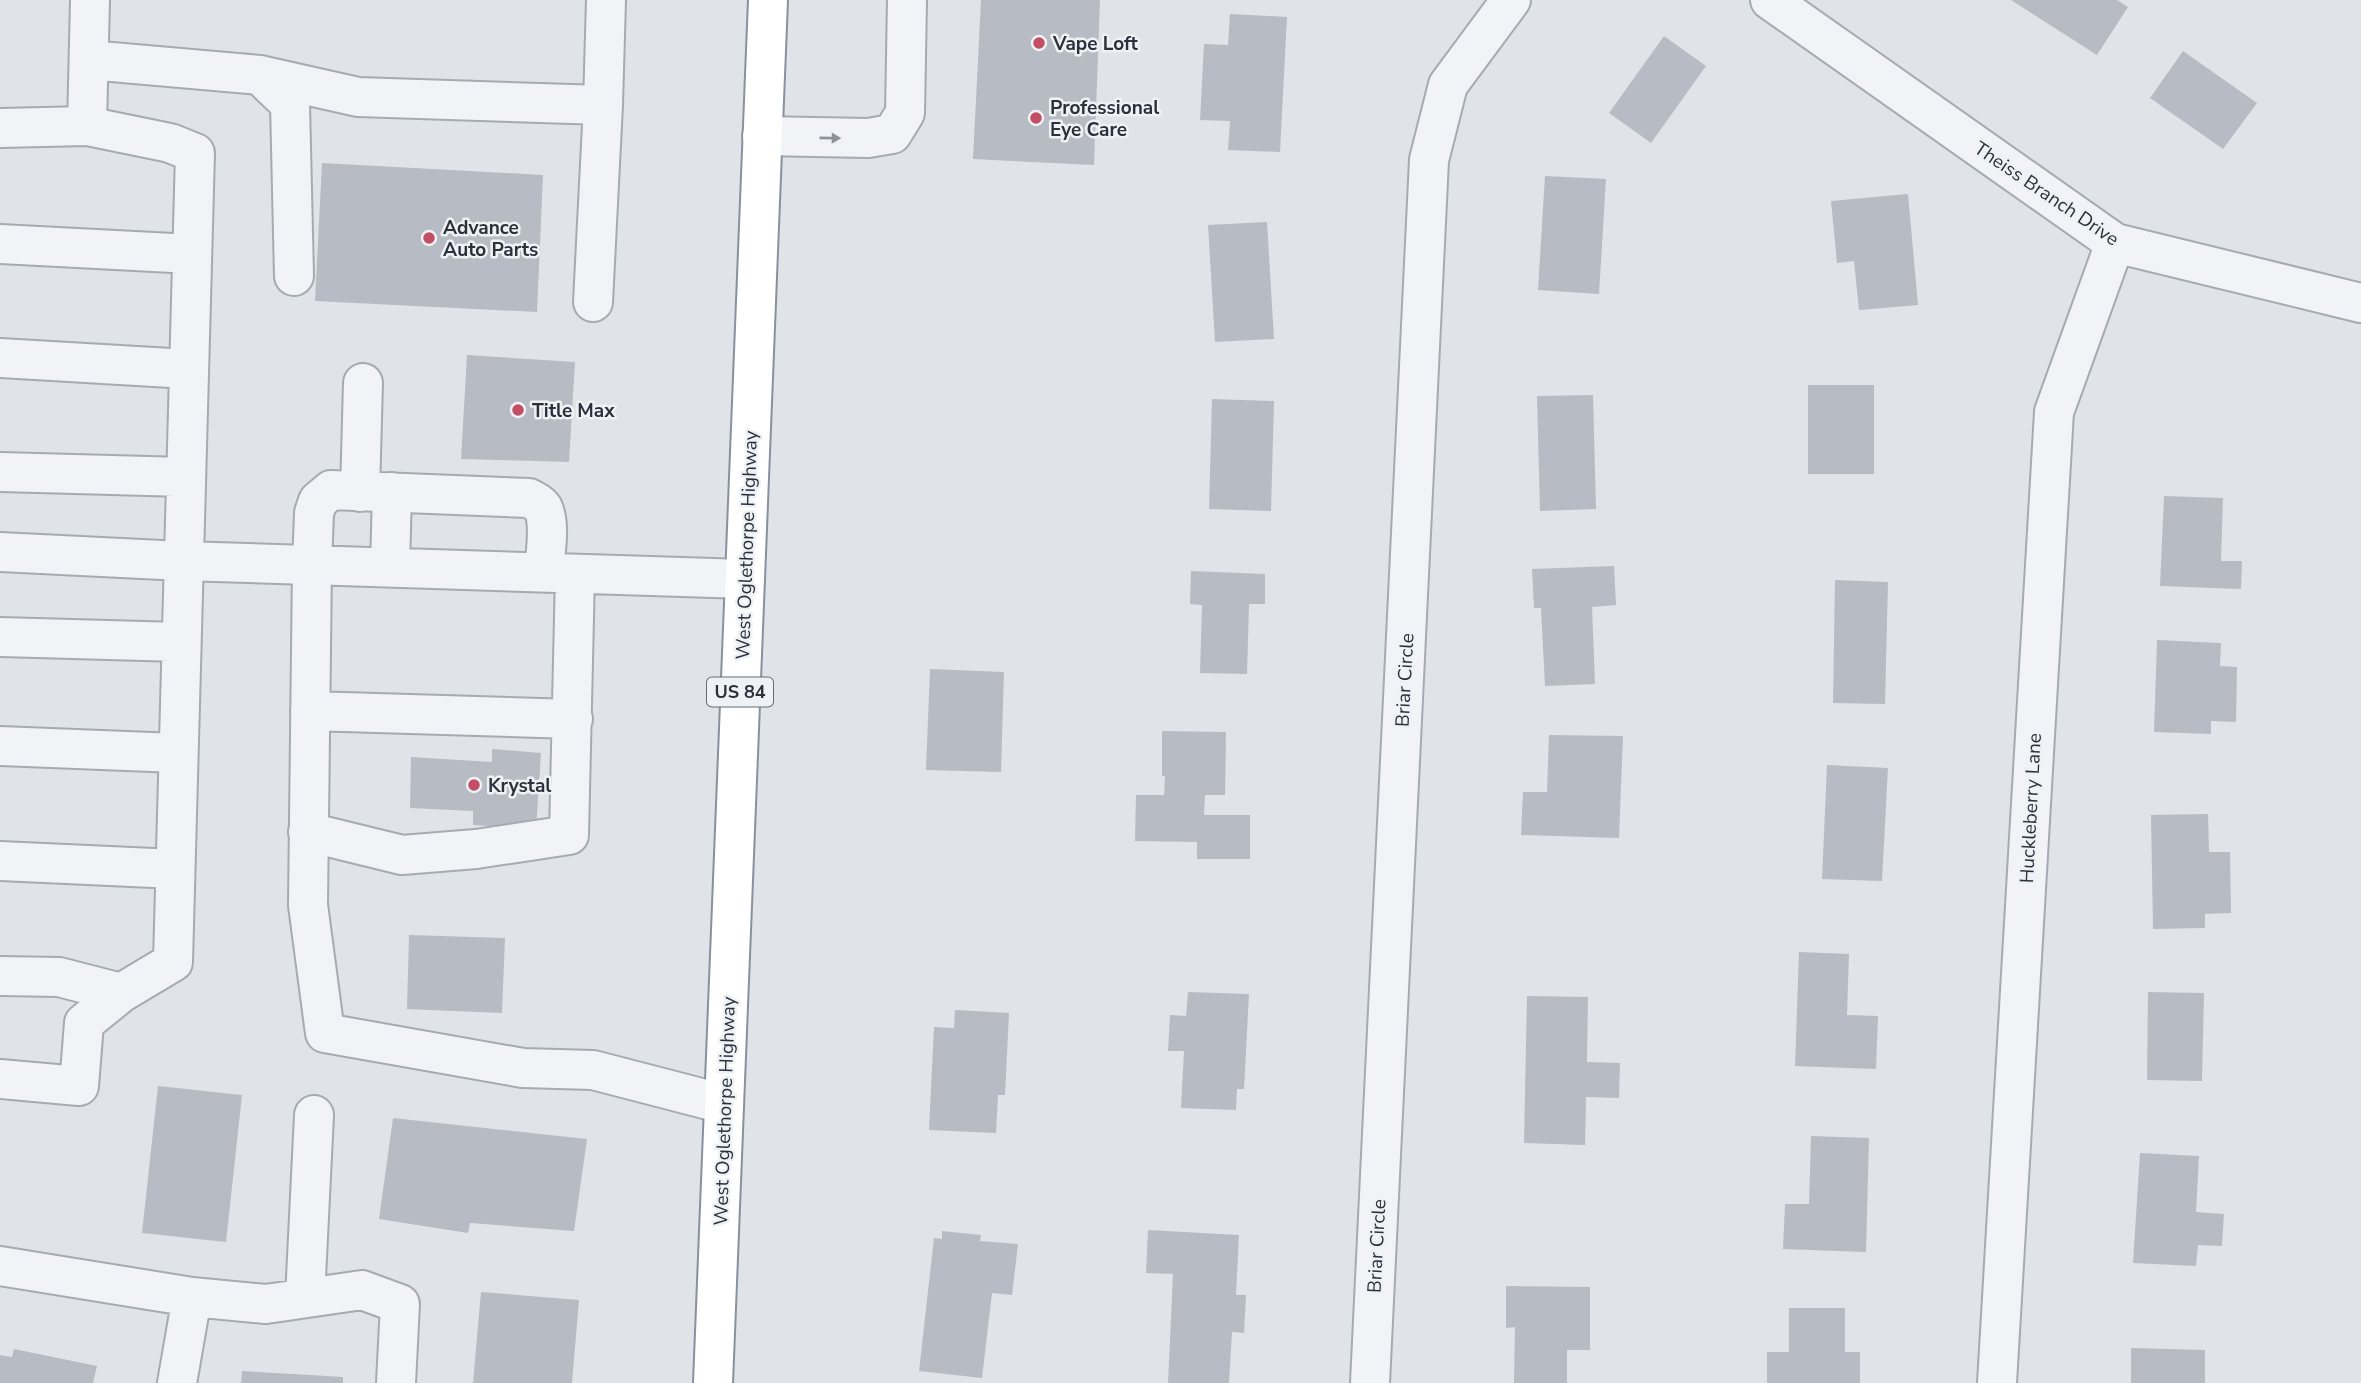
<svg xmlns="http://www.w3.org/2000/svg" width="2361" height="1383" font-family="'Nunito Sans',sans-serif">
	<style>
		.building { fill: #b7bcc4 }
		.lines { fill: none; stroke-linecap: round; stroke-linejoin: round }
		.minor-casing { stroke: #a6aab1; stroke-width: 42 }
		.highway-casing { stroke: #88919d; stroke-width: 42 }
		.minor { stroke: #f2f3f6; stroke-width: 38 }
		.highway { stroke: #fff; stroke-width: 38 }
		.oneway { fill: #8e929a }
		.poi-dot { fill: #c24f64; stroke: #eff2f5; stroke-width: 2.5 }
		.labels { text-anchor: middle; stroke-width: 5; stroke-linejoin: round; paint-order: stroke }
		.shield { fill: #eff2f5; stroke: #656b74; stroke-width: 2 }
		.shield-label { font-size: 18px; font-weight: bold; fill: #2a313d }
		.poi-label { font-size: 19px; font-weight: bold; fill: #2a313d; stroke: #eff2f5; text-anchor: start }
		.street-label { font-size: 19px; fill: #2a313d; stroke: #eff2f5 }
	</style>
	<rect width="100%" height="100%" fill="#e0e3e7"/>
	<path class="building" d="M 981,0 L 1100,0 L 1094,165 L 973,159 Z
		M 2011,0 L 2117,0 L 2128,7 L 2097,55 Z
		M 1230,14 L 1287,17 L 1280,152 L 1228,150 L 1230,121 L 1200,120 L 1204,44 L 1228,45 Z
		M 1664,36 L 1706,66 L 1651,143 L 1609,113 Z
		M 2183,51 L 2257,103 L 2223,149 L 2150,98 Z
		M 322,163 L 543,175 L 537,312 L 315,301 Z
		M 1545,176 L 1606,179 L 1599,294 L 1538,290 Z
		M 1908,194 L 1918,305 L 1859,310 L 1854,261 L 1837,263 L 1831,201 Z
		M 1267,222 L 1274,339 L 1215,342 L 1208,225 Z
		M 467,355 L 575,362 L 569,462 L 461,459 Z
		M 1808,385 L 1874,385 L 1874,474 L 1808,474 Z
		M 1593,395 L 1596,509 L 1540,511 L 1537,396 Z
		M 1212,399 L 1274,401 L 1271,511 L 1209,509 Z
		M 2164,496 L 2223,498 L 2221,561 L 2242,561 L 2241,589 L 2160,586 Z
		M 1614,566 L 1616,605 L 1592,607 L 1595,684 L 1545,686 L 1541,608 L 1534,608 L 1532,569 Z
		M 1191,571 L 1265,574 L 1265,604 L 1249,604 L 1247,674 L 1200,673 L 1202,605 L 1190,604 Z
		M 1835,580 L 1888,582 L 1885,704 L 1833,703 Z
		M 2157,640 L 2221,643 L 2220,666 L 2237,667 L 2236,722 L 2211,721 L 2211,734 L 2154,732 Z
		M 930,669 L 1004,672 L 1001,772 L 926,770 Z
		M 1162,731 L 1226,732 L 1225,795 L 1205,795 L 1204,815 L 1250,815 L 1250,859 L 1197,859 L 1197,842 L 1135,841 L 1136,795 L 1164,795 L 1165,776 L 1162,776 Z
		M 1549,735 L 1623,736 L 1619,838 L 1521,835 L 1523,792 L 1547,792 Z
		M 492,749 L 541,753 L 536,829 L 473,825 L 473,811 L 410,808 L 411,757 L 492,762 Z
		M 1827,765 L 1888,768 L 1882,881 L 1822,879 Z
		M 2208,814 L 2209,852 L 2230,852 L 2231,913 L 2205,914 L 2205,928 L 2153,929 L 2151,815 Z
		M 409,935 L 505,938 L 502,1013 L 407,1009 Z
		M 1799,952 L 1849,954 L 1847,1015 L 1878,1016 L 1876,1069 L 1795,1066 Z
		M 1188,992 L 1249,994 L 1244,1089 L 1237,1089 L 1236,1110 L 1181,1108 L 1184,1051 L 1168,1051 L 1170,1015 L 1186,1016 Z
		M 2148,992 L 2204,993 L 2202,1081 L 2147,1080 Z
		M 1527,996 L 1588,997 L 1587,1062 L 1620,1063 L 1619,1098 L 1586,1097 L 1585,1145 L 1524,1143 Z
		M 955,1010 L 1009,1013 L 1005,1095 L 998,1095 L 996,1133 L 929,1130 L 934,1027 L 954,1028 Z
		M 158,1086 L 242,1095 L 226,1242 L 142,1233 Z
		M 393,1118 L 587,1139 L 574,1231 L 470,1223 L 468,1233 L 379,1219 Z
		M 1811,1136 L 1869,1138 L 1866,1252 L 1783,1249 L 1785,1204 L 1809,1204 Z
		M 2140,1153 L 2199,1156 L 2196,1212 L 2224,1214 L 2222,1246 L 2198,1245 L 2196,1266 L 2133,1263 Z
		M 1148,1230 L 1239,1235 L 1236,1295 L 1246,1295 L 1244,1333 L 1232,1332 L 1229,1383 L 1168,1383 L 1173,1274 L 1146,1273 Z
		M 942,1231 L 981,1235 L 980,1241 L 1018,1244 L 1012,1295 L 992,1293 L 982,1378 L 919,1371 L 934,1238 L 942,1239 Z
		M 1506,1286 L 1590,1287 L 1590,1350 L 1567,1350 L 1567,1383 L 1514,1383 L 1515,1327 L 1506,1328 Z
		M 481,1292 L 579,1300 L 572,1383 L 473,1383 Z
		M 1789,1308 L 1845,1308 L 1845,1352 L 1860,1352 L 1860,1383 L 1767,1383 L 1767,1352 L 1789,1352 Z
		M 2131,1348 L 2205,1350 L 2205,1383 L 2131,1383 Z
		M 14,1349 L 97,1366 L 93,1383 L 0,1383 L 0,1355 L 12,1357 Z
		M 242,1371 L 343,1377 L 343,1383 L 241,1383 Z"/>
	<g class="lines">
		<g class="minor-casing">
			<path id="minor" d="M 1770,0 L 2115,243 L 2361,303
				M 89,60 L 260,75 L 290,104 L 294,276
				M 260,75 L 358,97 L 603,105
				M 87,126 L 90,0
				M 0,128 L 87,126 L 170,143 L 195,153 L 173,962 L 121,993 L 84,1023 L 79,1086 L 0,1079
				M 762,136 L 868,138 L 892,134 L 905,113 L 907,0
				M 0,244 L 192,254
				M 593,302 L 603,105 L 606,0
				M 0,358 L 188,369
				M 0,472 L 185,477
				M 360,492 L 363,383
				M 0,552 L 182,561 L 745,579
				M 390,567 L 392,492
				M 544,572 C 545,554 551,525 543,508 C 540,503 534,501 529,498 L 331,490 L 318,501 L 314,513 L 312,565 L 308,905 L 325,1033 L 523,1068 L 593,1070 L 724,1104
				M 0,637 L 180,642
				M 310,711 L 573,719
				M 0,746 L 177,753
				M 308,832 L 402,855 L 476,849 L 569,835 L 575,574
				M 0,861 L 175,869
				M 0,976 L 59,977 L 121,993
				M 0,1266 L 192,1297 L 266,1304 L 362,1290 L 400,1304 L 396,1383
				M 305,1298 L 314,1115
				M 177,1383 L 192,1297
				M 1370,1383 L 1429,160 L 1448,85 L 1511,0
				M 1997,1383 L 2054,412 L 2115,243"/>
		</g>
		<g class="highway-casing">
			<path id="highway" d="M 713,1383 L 768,0"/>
		</g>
		<use href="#minor" class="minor"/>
		<use href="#highway" class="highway"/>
	</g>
	<defs><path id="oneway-solid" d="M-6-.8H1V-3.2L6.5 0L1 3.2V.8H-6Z" transform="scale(1.75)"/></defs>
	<use class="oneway" href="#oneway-solid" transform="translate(830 138) rotate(1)"/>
	<g class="poi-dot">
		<circle cx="1039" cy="43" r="7"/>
		<circle cx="1036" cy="118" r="7"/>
		<circle cx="429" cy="238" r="7"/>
		<circle cx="518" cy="410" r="7"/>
		<circle cx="474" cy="785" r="7"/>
	</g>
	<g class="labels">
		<rect class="shield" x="707" y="677.5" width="66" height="29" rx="5"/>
		<g class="shield-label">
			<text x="740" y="698">US 84</text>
		</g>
		<g class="poi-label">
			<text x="1053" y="50">Vape Loft</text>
			<text x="1050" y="114">Professional<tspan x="1050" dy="22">Eye Care</tspan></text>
			<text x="443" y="234">Advance<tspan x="443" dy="22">Auto Parts</tspan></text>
			<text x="532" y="417">Title Max</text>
			<text x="488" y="792">Krystal</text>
		</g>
		<g class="street-label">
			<text transform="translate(2047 193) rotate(34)" y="7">Theiss Branch Drive</text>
			<text transform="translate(746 545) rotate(-88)" y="7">West Oglethorpe Highway</text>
			<text transform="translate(1404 680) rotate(-87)" y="7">Briar Circle</text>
			<text transform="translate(2030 808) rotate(-87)" y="7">Huckleberry Lane</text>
			<text transform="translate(724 1111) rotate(-88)" y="7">West Oglethorpe Highway</text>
			<text transform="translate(1376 1246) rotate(-87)" y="7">Briar Circle</text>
		</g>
	</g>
</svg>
